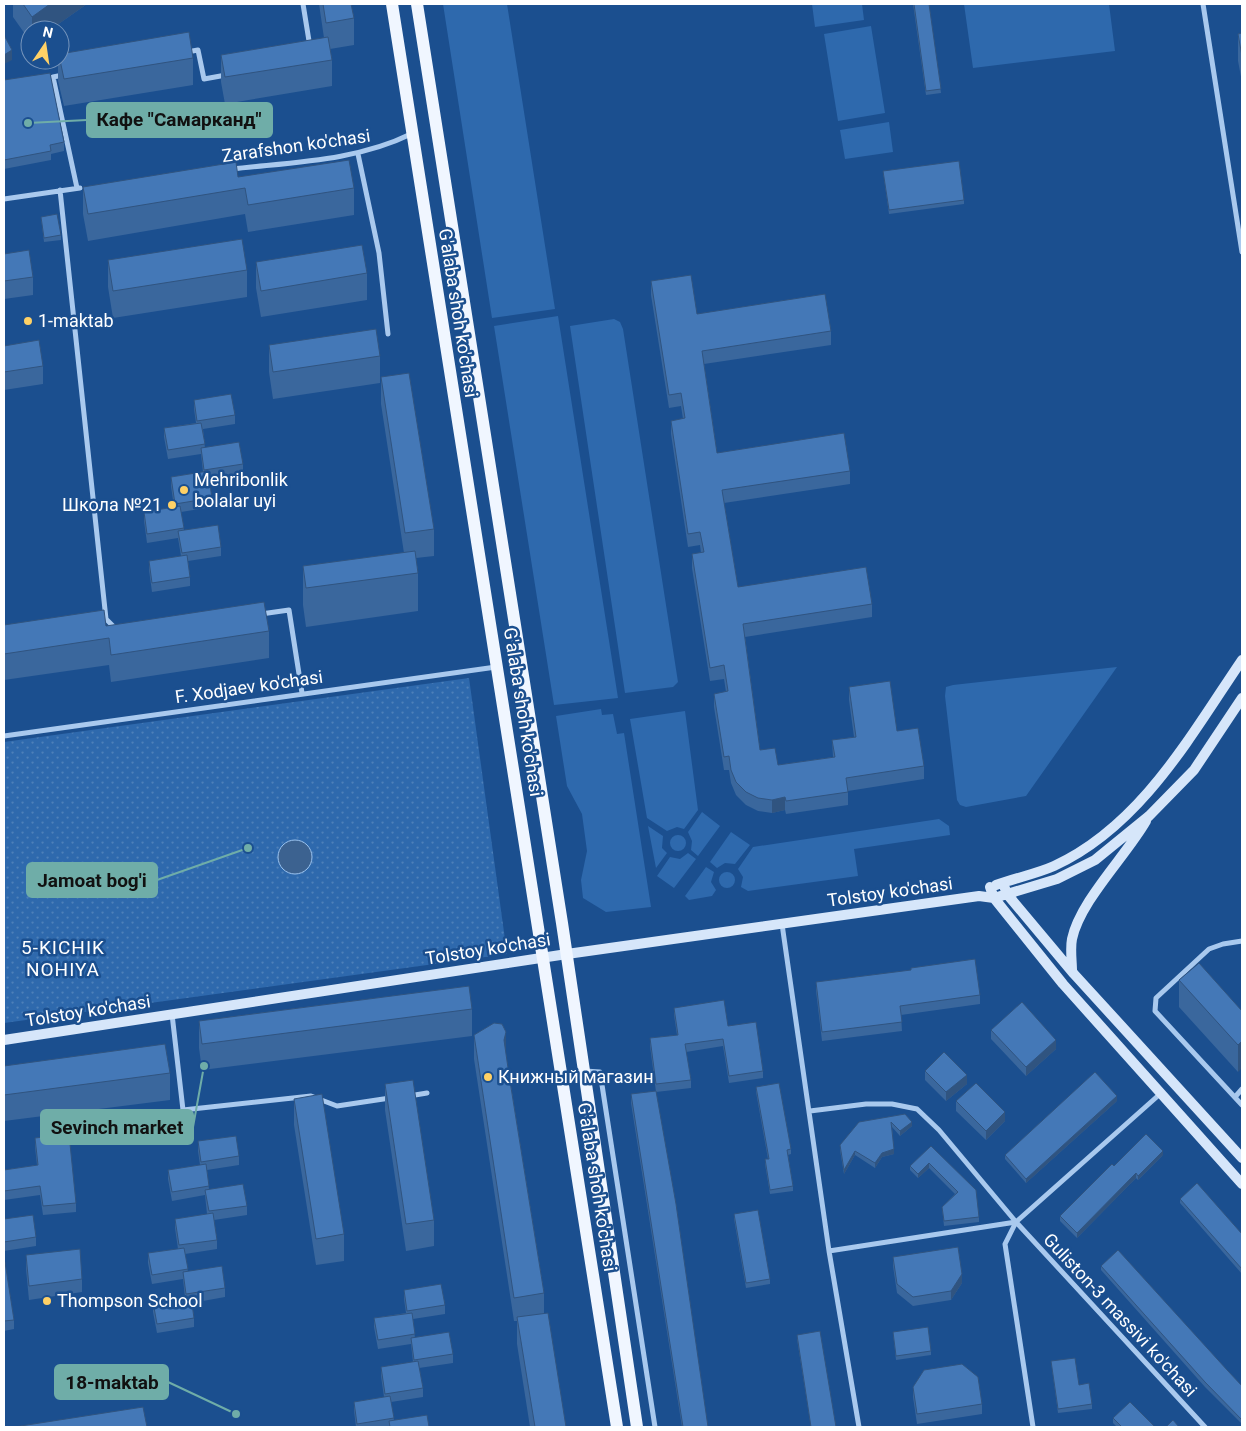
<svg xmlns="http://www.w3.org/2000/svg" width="1246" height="1431" font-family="Roboto,sans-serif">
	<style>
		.grass { fill: #2e69ad }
		.park { fill: url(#park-dots) }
		.water { fill: #3c6290; stroke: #9cc4f0 }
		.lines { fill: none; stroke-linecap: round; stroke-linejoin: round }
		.street { stroke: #a9c9ee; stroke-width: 5 }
		.secondary { stroke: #d6e6fa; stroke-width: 10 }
		.primary { stroke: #f0f6ff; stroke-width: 12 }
		.wall { fill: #3a679d }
		.shaded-wall { fill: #305480 }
		.building { fill: #4478b7; stroke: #305480 }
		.poi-dot { fill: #ffd166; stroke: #1b4f8f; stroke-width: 2 }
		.labels { text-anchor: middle; stroke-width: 5; stroke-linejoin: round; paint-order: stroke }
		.street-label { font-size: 18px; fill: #fff; stroke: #1b4f8f }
		.poi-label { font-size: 18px; fill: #fff; stroke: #1b4f8f; text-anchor: start }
		.neighbourhood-label { font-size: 19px; letter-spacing: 1px; fill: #fff; stroke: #1b4f8f }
		.leader { fill: none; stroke: #6fada8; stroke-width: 2 }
		.callout-dot { fill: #6fada8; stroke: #1b4f8f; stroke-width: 2 }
		.callout { fill: #6fada8; stroke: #6fada8; stroke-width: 2 }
		.callout-label { font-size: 19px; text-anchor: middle; font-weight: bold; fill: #111 }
	</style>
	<defs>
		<pattern id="park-dots" width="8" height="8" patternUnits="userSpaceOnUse" patternTransform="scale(1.25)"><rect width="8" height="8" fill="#2e69ad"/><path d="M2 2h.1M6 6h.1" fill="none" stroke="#4d80b9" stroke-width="1.8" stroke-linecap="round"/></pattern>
	</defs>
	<rect width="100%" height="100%" fill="#1b4f8f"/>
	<path class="grass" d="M 443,4 L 507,4 L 555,309 L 492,318 Z
		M 812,4 L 862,4 L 864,20 L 815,27 Z
		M 964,4 L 1109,4 L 1115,51 L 973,68 Z
		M 871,26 L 885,113 L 838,121 L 824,34 Z
		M 889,122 L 893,152 L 845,159 L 840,130 Z
		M 558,316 L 618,698 L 554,705 L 494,326 Z
		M 614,319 L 620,322 L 623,329 L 678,682 L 673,687 L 625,693 L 570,326 Z
		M 1117,667 L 1026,796 L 966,807 L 960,805 L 957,800 L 945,696 L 946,687 L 953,685 Z
		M 601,709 L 602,715 L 613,714 L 617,734 L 624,733 L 651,907 L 606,912 L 583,898 L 581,880 L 587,851 L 582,814 L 567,786 L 556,716 Z
		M 685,711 L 698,810 L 684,829 L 677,827 L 667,831 L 647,818 L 630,719 Z
		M 702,812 L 720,826 L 698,856 L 691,850 L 692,841 L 688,832 Z
		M 939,819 L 949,826 L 950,835 L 854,849 L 858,876 L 748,891 L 741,887 L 743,877 L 738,869 L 753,847 Z
		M 648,826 L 663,836 L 662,848 L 667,853 L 656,868 Z
		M 731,832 L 750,845 L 735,864 L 725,863 L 717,868 L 710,862 Z
		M670 843a8 8 0 1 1 16 0a8 8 0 1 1-16 0Z
		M 688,853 L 696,859 L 674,888 L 657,876 L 670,857 L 680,859 Z
		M 706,867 L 714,872 L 711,882 L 716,890 L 712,896 L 689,900 L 685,896 Z
		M719 880a8 8 0 1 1 16 0a8 8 0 1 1-16 0Z"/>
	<path class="park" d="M 469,678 L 507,954 L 4,1023 L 4,742 Z"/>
	<path class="water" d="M278 857a17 17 0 1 1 34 0a17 17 0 1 1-34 0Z"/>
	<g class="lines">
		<path class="street" d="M 303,4 L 310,47
			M 1203,4 L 1242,252
			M 187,52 L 198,50 L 204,79 L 226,75
			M 63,75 L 53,77 L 77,188
			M 358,154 L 379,253 L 388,334
			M 232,169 C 293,162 356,161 411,134
			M 60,190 L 106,619 L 117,630
			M 4,199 L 80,188
			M 261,614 L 289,610 L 302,693
			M 4,736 L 496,667
			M 782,924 L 829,1251 L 859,1427
			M 1242,941 L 1223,944 L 1209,949 L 1156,998 L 1155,1011 L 1242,1105
			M 172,1014 L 183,1110 L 311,1096 L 337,1106 L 390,1098
			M 585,1071 L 600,1072 L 655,1427
			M 409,1096 L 427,1093
			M 1235,1097 L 1242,1089
			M 810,1111 L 866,1104 L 892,1104 L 917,1109 L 939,1130 L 1016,1222 L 1205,1427
			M 829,1251 L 1016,1222
			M 1033,1427 L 1005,1244 L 1016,1222 L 1160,1094"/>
		<path class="secondary" d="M 1003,883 L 1007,894 L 1074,974 L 1242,1158
			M 996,885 C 1015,878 1036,874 1054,866 C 1141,826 1191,735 1242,660
			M 990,887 L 994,898 L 1063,984 L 1242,1184
			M 1072,971 C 1072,961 1070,949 1072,939 C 1080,901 1126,856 1146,821
			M 4,1040 L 567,954 L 979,896 L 994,898 L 1057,879 L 1095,860 L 1149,816 L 1194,770 L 1242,698"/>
		<path class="primary" d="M 392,4 C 464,479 545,952 617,1427
			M 417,4 L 562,923 L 637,1427"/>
	</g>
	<path class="wall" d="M 13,4 L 87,4 L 50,30 L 30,30 L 30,41 L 13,17 Z
		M 319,4 L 351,4 L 354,18 L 354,45 L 330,49 L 332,60 L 332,86 L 225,104 L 221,82 L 221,55 L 324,38 Z
		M 913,4 L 929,4 L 941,93 L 926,95 Z
		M 1242,33 L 1242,82 L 1238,61 L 1238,34 Z
		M 193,58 L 193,85 L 64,106 L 58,81 L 58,60 Z
		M 4,80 L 64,142 L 64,151 L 51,154 L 51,160 L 4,169 Z
		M 883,171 L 964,200 L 964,204 L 889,214 Z
		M 238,177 L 354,188 L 354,215 L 248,232 L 245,214 L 88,241 L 83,214 L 83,187 Z
		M 41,217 L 61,235 L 61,240 L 44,242 Z
		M 4,254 L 33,277 L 33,295 L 4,299 Z
		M 108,260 L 247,270 L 247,297 L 113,318 L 108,287 Z
		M 256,262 L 367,273 L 367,300 L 261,317 L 256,288 Z
		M 651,281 L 697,314 L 831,331 L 831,345 L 704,364 L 717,453 L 850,471 L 850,484 L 724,503 L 738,587 L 872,604 L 872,617 L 745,637 L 760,750 L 778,765 L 833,757 L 832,740 L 854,737 L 849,700 L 849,687 L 897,731 L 924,766 L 924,779 L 848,791 L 848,805 L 786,814 L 785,810 L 772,813 L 758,811 L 746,805 L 736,795 L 731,783 L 729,770 L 724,770 L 714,707 L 714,694 L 726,692 L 724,679 L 710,681 L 692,568 L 692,554 L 701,553 L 700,545 L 688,547 L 671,434 L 671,421 L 683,419 L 681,406 L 669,408 L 651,295 Z
		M 269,345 L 380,356 L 380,383 L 273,399 L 269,372 Z
		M 4,346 L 43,366 L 43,384 L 4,390 Z
		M 381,377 L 434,529 L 434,556 L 416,558 L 418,573 L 418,611 L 306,627 L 303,605 L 303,566 L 404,553 L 381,404 Z
		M 194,400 L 235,415 L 235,424 L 203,429 L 205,448 L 243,464 L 243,473 L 209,478 L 212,498 L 212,507 L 181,512 L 184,530 L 221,547 L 221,556 L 188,561 L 190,577 L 190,586 L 152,592 L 149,570 L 149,561 L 181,556 L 178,538 L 147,543 L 144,521 L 144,512 L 174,507 L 171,486 L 171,477 L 203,472 L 201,454 L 168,459 L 164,437 L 164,428 L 196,423 L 194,409 Z
		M 4,625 L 106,626 L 269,631 L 269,658 L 111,682 L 109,665 L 4,680 Z
		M 1179,980 L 1242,1011 L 1238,1072 L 1179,1007 Z
		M 816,982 L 980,995 L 980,1004 L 901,1015 L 902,1031 L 822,1041 L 816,991 Z
		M 674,1008 L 728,1026 L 763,1071 L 763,1078 L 729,1083 L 723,1046 L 686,1052 L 691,1080 L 691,1088 L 656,1092 L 650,1046 L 650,1038 L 677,1035 L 674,1015 Z
		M 472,1009 L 472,1036 L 202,1070 L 199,1048 L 199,1021 Z
		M 991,1030 L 1056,1049 L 1026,1076 L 991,1039 Z
		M 474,1035 L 506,1055 L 544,1293 L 544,1313 L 566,1427 L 530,1427 L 517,1344 L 517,1321 L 514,1321 L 474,1059 Z
		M 4,1066 L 170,1073 L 170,1100 L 4,1121 Z
		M 925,1071 L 967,1084 L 946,1101 L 925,1080 Z
		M 385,1084 L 434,1220 L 434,1246 L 406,1251 L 385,1110 Z
		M 756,1087 L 791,1149 L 791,1154 L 788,1155 L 793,1186 L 793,1191 L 770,1194 L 765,1164 L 765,1159 L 768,1159 L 756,1092 Z
		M 631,1094 L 708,1427 L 682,1427 L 631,1103 Z
		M 294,1099 L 344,1234 L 344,1261 L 316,1265 L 294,1125 Z
		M 956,1101 L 1005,1121 L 986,1140 L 956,1111 Z
		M 1117,1101 L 1026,1183 L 1005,1159 L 1005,1155 Z
		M 905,1114 L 912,1126 L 900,1136 L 892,1127 L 894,1154 L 882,1157 L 875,1168 L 855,1155 L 844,1174 L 840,1150 L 840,1145 Z
		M 35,1138 L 76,1203 L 76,1212 L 43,1215 L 40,1195 L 4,1200 L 4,1170 L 37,1165 L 35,1147 Z
		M 198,1141 L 239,1156 L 239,1165 L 207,1170 L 209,1189 L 247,1206 L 247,1215 L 214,1220 L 217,1240 L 217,1249 L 185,1254 L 188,1272 L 225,1288 L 225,1297 L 192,1303 L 194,1318 L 194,1327 L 157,1333 L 153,1312 L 153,1302 L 185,1298 L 183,1279 L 152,1284 L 148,1263 L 148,1253 L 178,1249 L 175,1228 L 175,1219 L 207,1214 L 205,1195 L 172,1201 L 168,1179 L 168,1170 L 200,1165 L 198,1151 Z
		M 931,1146 L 979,1217 L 979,1222 L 944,1226 L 942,1207 L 955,1194 L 929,1168 L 918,1178 L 910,1170 L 910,1166 Z
		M 1163,1155 L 1138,1180 L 1136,1178 L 1077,1238 L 1060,1221 L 1060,1216 Z
		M 1180,1199 L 1242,1234 L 1242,1274 L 1180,1203 Z
		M 734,1214 L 770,1279 L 770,1284 L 746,1288 L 734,1219 Z
		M 4,1219 L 36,1237 L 36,1246 L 4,1251 Z
		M 26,1255 L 82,1279 L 82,1292 L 29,1300 L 26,1269 Z
		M 893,1257 L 962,1283 L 951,1300 L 913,1306 L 897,1293 L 893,1266 Z
		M 4,1262 L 14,1320 L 14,1329 L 4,1331 Z
		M 1101,1266 L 1228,1371 L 1242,1386 L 1242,1424 L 1205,1387 L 1101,1270 Z
		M 404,1290 L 445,1305 L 445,1314 L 413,1319 L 415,1338 L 453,1354 L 453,1363 L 419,1368 L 423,1388 L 423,1397 L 391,1402 L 394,1420 L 429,1427 L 356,1427 L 354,1411 L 354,1402 L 384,1397 L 381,1376 L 381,1367 L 413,1362 L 411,1344 L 378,1349 L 374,1327 L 374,1318 L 406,1313 L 404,1299 Z
		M 893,1332 L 931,1351 L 931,1355 L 896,1360 Z
		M 797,1335 L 836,1427 L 811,1427 L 797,1339 Z
		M 1051,1361 L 1079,1385 L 1092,1404 L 1092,1409 L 1058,1413 Z
		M 913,1387 L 982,1404 L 982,1414 L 917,1424 L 913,1397 Z
		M 1113,1418 L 1155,1427 L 1117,1427 L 1113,1423 Z"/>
	<path class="shaded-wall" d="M 50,4 L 87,4 L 50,30 L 32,30 L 32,17 Z
		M 12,50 L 12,60 L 4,64 L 4,55 Z
		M 785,797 L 785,810 L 772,813 L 772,800 Z
		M 506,1032 L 506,1056 L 504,1040 Z
		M 1056,1040 L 1056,1049 L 1026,1076 L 1026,1067 Z
		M 1242,1041 L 1242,1068 L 1238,1072 L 1238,1045 Z
		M 967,1075 L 967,1084 L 946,1101 L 946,1092 Z
		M 1117,1096 L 1117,1101 L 1026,1183 L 1026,1179 Z
		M 1005,1112 L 1005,1121 L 986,1140 L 986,1131 Z
		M 912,1122 L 912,1126 L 900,1136 L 900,1131 Z
		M 894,1149 L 894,1154 L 882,1157 L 875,1168 L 875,1163 L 882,1153 Z
		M 855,1151 L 855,1155 L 844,1174 L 844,1170 Z
		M 1163,1151 L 1163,1155 L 1138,1180 L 1138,1176 Z
		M 929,1163 L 929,1168 L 918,1178 L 918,1174 Z
		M 1136,1173 L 1136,1178 L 1077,1238 L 1077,1233 Z
		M 962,1274 L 962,1283 L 951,1300 L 951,1291 Z"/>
	<path class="building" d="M 23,4 L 50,4 L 32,17 Z
		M 323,4 L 351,4 L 354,18 L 326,23 Z
		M 914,4 L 929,4 L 941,89 L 926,91 Z
		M 189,32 L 193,58 L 64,79 L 60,60 L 60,54 Z
		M 1242,33 L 1242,56 L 1238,34 Z
		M 4,35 L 12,50 L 4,55 Z
		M 328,37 L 332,60 L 225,77 L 221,55 Z
		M 50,73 L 64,142 L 50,145 L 51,151 L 4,160 L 4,80 Z
		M 349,160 L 354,188 L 248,205 L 245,188 L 88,214 L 83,187 L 236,162 L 238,177 Z
		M 959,161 L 964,200 L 889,210 L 883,171 Z
		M 57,214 L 61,235 L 44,238 L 41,217 Z
		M 242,239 L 247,270 L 113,291 L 108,260 Z
		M 362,245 L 367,273 L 261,291 L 256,262 Z
		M 29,250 L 33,277 L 4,281 L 4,254 Z
		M 691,275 L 697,314 L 825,294 L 831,331 L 702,351 L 717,453 L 844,433 L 850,471 L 722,490 L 738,587 L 866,567 L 872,604 L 743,624 L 760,750 L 775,748 L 778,765 L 835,757 L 832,740 L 856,737 L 849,687 L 890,681 L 897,731 L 918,728 L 924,766 L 846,778 L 848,792 L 786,801 L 785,797 L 772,800 L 758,798 L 746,792 L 736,782 L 731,770 L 729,756 L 724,757 L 714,694 L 728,691 L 724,665 L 710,668 L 692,554 L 704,552 L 700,532 L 688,534 L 671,421 L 685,418 L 681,393 L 669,395 L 651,281 Z
		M 376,329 L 380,356 L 273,372 L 269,345 Z
		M 39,340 L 43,366 L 4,372 L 4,346 Z
		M 409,373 L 434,529 L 405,533 L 381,377 Z
		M 231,394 L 235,415 L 197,421 L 194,400 Z
		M 201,423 L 205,444 L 168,450 L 164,428 Z
		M 239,442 L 243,464 L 204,470 L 201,448 Z
		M 208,471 L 212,498 L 175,504 L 171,477 Z
		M 180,506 L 184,528 L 147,534 L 144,512 Z
		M 218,525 L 221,547 L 182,553 L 178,531 Z
		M 415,551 L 418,573 L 306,588 L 303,566 Z
		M 187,555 L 190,577 L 152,583 L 149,561 Z
		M 264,602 L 269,631 L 111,655 L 109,638 L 4,654 L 4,625 L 104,610 L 106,626 Z
		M 975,959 L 980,995 L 900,1006 L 902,1022 L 822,1032 L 816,982 L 911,970 L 911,968 Z
		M 1199,963 L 1242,1011 L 1242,1041 L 1238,1045 L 1179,980 Z
		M 469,986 L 472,1009 L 202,1044 L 199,1021 Z
		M 724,1000 L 728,1026 L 756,1022 L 763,1071 L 729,1076 L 723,1039 L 685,1044 L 691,1080 L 656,1084 L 650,1038 L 678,1035 L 674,1008 Z
		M 1022,1002 L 1056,1040 L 1026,1067 L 991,1030 Z
		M 494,1023 L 502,1024 L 506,1032 L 504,1040 L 509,1075 L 544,1293 L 514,1298 L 474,1035 Z
		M 165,1044 L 170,1073 L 4,1095 L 4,1066 Z
		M 944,1052 L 967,1075 L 946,1092 L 925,1071 Z
		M 1095,1072 L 1117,1096 L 1026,1179 L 1005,1155 Z
		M 413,1080 L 434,1220 L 406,1224 L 385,1084 Z
		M 779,1083 L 791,1149 L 787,1150 L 793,1186 L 770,1190 L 765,1159 L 769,1159 L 756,1087 Z
		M 976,1083 L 1005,1112 L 986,1131 L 956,1101 Z
		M 656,1091 L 676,1204 L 708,1427 L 683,1427 L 631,1094 Z
		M 322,1094 L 344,1234 L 316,1239 L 294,1099 Z
		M 905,1114 L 912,1122 L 900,1131 L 891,1122 L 894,1149 L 882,1153 L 875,1163 L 855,1151 L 844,1170 L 840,1145 L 859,1122 Z
		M 69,1134 L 76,1203 L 43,1206 L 40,1186 L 4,1191 L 4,1170 L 38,1165 L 35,1138 Z
		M 1146,1134 L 1163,1151 L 1138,1176 L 1136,1173 L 1077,1233 L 1060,1216 L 1112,1164 L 1114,1166 Z
		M 236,1136 L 239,1156 L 201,1162 L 198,1141 Z
		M 931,1146 L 976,1190 L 979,1217 L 944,1221 L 942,1207 L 958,1192 L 929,1163 L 918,1174 L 910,1166 Z
		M 206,1164 L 209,1186 L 172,1192 L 168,1170 Z
		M 1197,1183 L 1242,1234 L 1242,1269 L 1180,1199 Z
		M 243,1184 L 247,1206 L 209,1211 L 205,1190 Z
		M 758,1210 L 770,1279 L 746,1283 L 734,1214 Z
		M 213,1213 L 217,1240 L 179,1245 L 175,1219 Z
		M 33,1215 L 36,1237 L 4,1242 L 4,1219 Z
		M 958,1247 L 962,1274 L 951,1291 L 913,1297 L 897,1284 L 893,1257 Z
		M 184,1248 L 188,1269 L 152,1275 L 148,1253 Z
		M 80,1249 L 82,1279 L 29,1286 L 26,1255 Z
		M 1118,1250 L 1228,1371 L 1242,1386 L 1242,1420 L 1205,1382 L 1101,1266 Z
		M 4,1262 L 5,1262 L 14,1320 L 4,1321 Z
		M 222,1266 L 225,1288 L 186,1294 L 183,1272 Z
		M 441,1284 L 445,1305 L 407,1311 L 404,1290 Z
		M 191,1297 L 194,1318 L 157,1324 L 153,1302 Z
		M 412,1313 L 415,1334 L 378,1340 L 374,1318 Z
		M 548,1313 L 566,1427 L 535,1427 L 517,1317 Z
		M 928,1327 L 931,1351 L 896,1356 L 893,1332 Z
		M 820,1331 L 836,1427 L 811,1427 L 797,1335 Z
		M 449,1332 L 453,1354 L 414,1360 L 411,1338 Z
		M 1075,1358 L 1079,1385 L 1089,1383 L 1092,1404 L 1058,1409 L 1051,1361 Z
		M 418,1361 L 423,1388 L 385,1394 L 381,1367 Z
		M 962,1364 L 978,1377 L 982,1404 L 917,1414 L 913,1387 L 924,1370 Z
		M 390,1396 L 394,1418 L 357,1424 L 354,1402 Z
		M 1130,1402 L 1155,1427 L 1122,1427 L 1113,1418 Z
		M 143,1407 L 147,1427 L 14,1427 Z
		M 427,1415 L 429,1427 L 390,1427 L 389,1421 Z
		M 1173,1420 L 1179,1427 L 1166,1427 Z"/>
	<g class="poi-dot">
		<circle cx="28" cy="321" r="5"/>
		<circle cx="184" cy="490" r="5"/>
		<circle cx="172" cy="505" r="5"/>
		<circle cx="488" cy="1077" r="5"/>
		<circle cx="47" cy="1301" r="5"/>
	</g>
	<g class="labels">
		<g class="street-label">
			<text transform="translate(296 146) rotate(-8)" y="6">Zarafshon ko'chasi</text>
			<text transform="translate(458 313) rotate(81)" y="6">G'alaba shoh ko'chasi</text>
			<text transform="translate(249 687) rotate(-8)" y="6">F. Xodjaev ko'chasi</text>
			<text transform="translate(523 712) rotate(81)" y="6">G'alaba shoh ko'chasi</text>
			<text transform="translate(890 892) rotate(-8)" y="6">Tolstoy ko'chasi</text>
			<text transform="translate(488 949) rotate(-9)" y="6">Tolstoy ko'chasi</text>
			<text transform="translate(88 1011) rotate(-9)" y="6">Tolstoy ko'chasi</text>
			<text transform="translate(597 1187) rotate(81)" y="6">G'alaba shoh ko'chasi</text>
			<text transform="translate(1120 1315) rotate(47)" y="6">Guliston-3 massivi ko'chasi</text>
		</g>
		<g class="poi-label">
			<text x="38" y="327">1-maktab</text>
			<text x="194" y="486">Mehribonlik<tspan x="194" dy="21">bolalar uyi</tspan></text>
			<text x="162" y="511" text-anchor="end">Школа №21</text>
			<text x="498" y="1083">Книжный магазин</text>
			<text x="57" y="1307">Thompson School</text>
		</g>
		<g class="neighbourhood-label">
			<text x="63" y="954">5-KICHIK<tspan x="63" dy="22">NOHIYA</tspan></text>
		</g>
	</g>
	<path class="leader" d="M28 123L87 120M248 848L157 880M204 1066L193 1127M236 1414L168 1382"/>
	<g class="callout-dot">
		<circle cx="28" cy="123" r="5"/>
		<circle cx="248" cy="848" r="5"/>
		<circle cx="204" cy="1066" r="5"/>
		<circle cx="236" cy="1414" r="5"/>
	</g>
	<g class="callout">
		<rect x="87" y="103" width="185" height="34" rx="5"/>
		<rect x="27" y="863" width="130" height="34" rx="5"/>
		<rect x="41" y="1110" width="152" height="34" rx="5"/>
		<rect x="55" y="1365" width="113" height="34" rx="5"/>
	</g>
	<g class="callout-label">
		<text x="179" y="126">Кафе "Самарканд"</text>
		<text x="92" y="887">Jamoat bog'i</text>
		<text x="117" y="1134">Sevinch market</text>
		<text x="112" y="1389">18-maktab</text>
	</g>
	<rect width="1246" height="1431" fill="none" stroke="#ffffff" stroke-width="10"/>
	<g transform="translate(45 45) rotate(13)"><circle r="24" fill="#1b4f8f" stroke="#7695bc"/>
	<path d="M0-4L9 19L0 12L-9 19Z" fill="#ffd166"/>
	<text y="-8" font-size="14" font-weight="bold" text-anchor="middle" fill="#ffffff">N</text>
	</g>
</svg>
